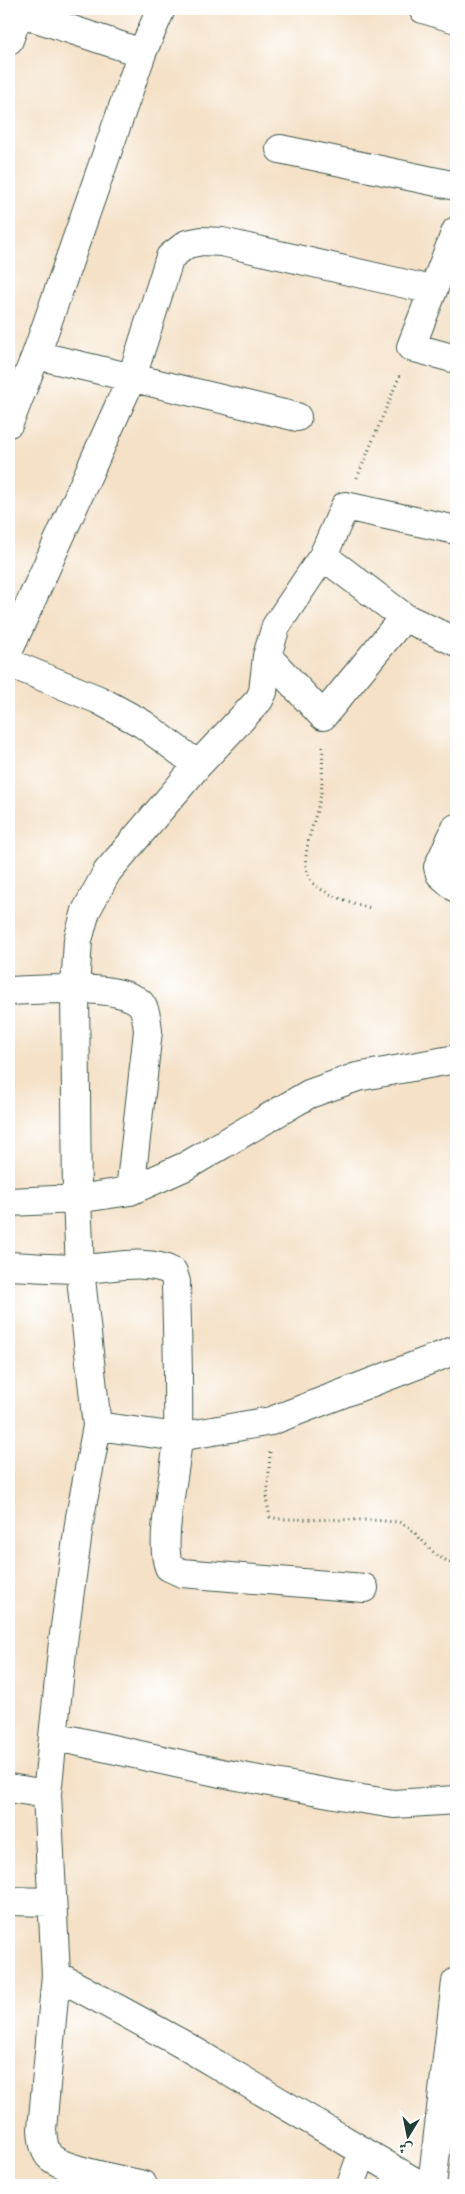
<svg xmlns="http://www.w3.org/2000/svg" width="465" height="2194" font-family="'Sorts Mill Goudy',Amiri,serif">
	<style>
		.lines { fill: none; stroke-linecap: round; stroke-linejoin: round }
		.minor-casing { stroke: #3f564a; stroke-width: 30 }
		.path { stroke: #3f564a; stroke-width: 3; stroke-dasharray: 1 4; stroke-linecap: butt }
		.minor { stroke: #fff; stroke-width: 28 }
	</style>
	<rect width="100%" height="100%" fill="#fff"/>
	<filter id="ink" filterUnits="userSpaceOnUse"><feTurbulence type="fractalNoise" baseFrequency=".02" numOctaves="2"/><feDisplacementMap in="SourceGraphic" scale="10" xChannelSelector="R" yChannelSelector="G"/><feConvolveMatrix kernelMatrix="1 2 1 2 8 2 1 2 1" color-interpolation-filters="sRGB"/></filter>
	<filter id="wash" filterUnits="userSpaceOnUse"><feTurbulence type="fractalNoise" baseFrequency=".0096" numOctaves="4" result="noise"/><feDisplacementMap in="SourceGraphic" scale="20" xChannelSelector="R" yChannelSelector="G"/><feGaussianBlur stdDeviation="1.12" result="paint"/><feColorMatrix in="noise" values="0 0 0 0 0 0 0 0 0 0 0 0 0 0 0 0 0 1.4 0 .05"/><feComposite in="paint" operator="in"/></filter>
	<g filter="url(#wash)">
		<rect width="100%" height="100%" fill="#f4e1c7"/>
	</g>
	<g filter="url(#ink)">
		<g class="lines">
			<g class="minor-casing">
				<path id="minor" d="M 9,9 L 142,53 L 161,9
					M 423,9 L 456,19
					M 9,40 L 19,12
					M 280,149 L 456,186
					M 456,231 L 411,347 L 456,359
					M 36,355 L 142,53
					M 9,423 L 36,355 L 297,417
					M 323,556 L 404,617 L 456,642
					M 9,650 L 132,377 L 170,257 L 187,244 L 202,241 L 222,242 L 432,290
					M 267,656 L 323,716 L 404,617
					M 9,663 L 99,700 L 143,724 L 198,765 L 259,700 L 263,692 L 267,656 L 276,626 L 323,556 L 345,506 L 456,530
					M 456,828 L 438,867 L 440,874 L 456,888
					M 9,991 C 40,990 115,983 139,1002 C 146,1008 147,1022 148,1031 L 130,1191 L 77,1199 L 9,1202
					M 130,1191 L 186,1166 L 309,1094 L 357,1077 L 456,1059
					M 9,1266 C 33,1267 58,1269 82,1269 C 110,1268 148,1258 173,1272 L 176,1282 C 177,1333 179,1384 178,1435 C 177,1469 158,1540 169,1567 L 182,1573 L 364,1588
					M 97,1426 L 80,1269 L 77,1199 L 75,989 L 78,940 L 86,911 L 107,872 L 198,765
					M 53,1736 L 221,1773 L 362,1799 L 394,1804 L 456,1800
					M 9,1788 L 47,1794
					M 9,1901 L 52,1902
					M 56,1975 L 42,2129 C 43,2139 43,2148 49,2156 C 62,2170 123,2180 143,2185
					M 351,2185 L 363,2151
					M 420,2185 L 182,2044 L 56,1975 L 47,1794 L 63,1642 L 80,1517 L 97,1426 L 178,1437 L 271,1421 L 456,1350
					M 432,2185 L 456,1982"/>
			</g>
			<path class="path" d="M 357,478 L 400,375
				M 323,747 C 322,762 323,778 321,793 C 318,816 297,858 310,879 C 317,893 356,904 371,908
				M 270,1452 L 267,1502 L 270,1517 L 279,1519 L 371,1520 L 399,1522 L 409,1527 L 436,1555 L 456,1566"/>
			<use href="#minor" class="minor"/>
		</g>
	</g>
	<rect width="465" height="2194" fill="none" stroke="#fff" stroke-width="30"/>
	<g transform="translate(408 2136) rotate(190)" stroke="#ffffff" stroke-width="4" paint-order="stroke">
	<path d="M0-4L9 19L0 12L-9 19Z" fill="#1f3d34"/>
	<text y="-8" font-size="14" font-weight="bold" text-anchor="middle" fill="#1f3d34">ش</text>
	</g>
</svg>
